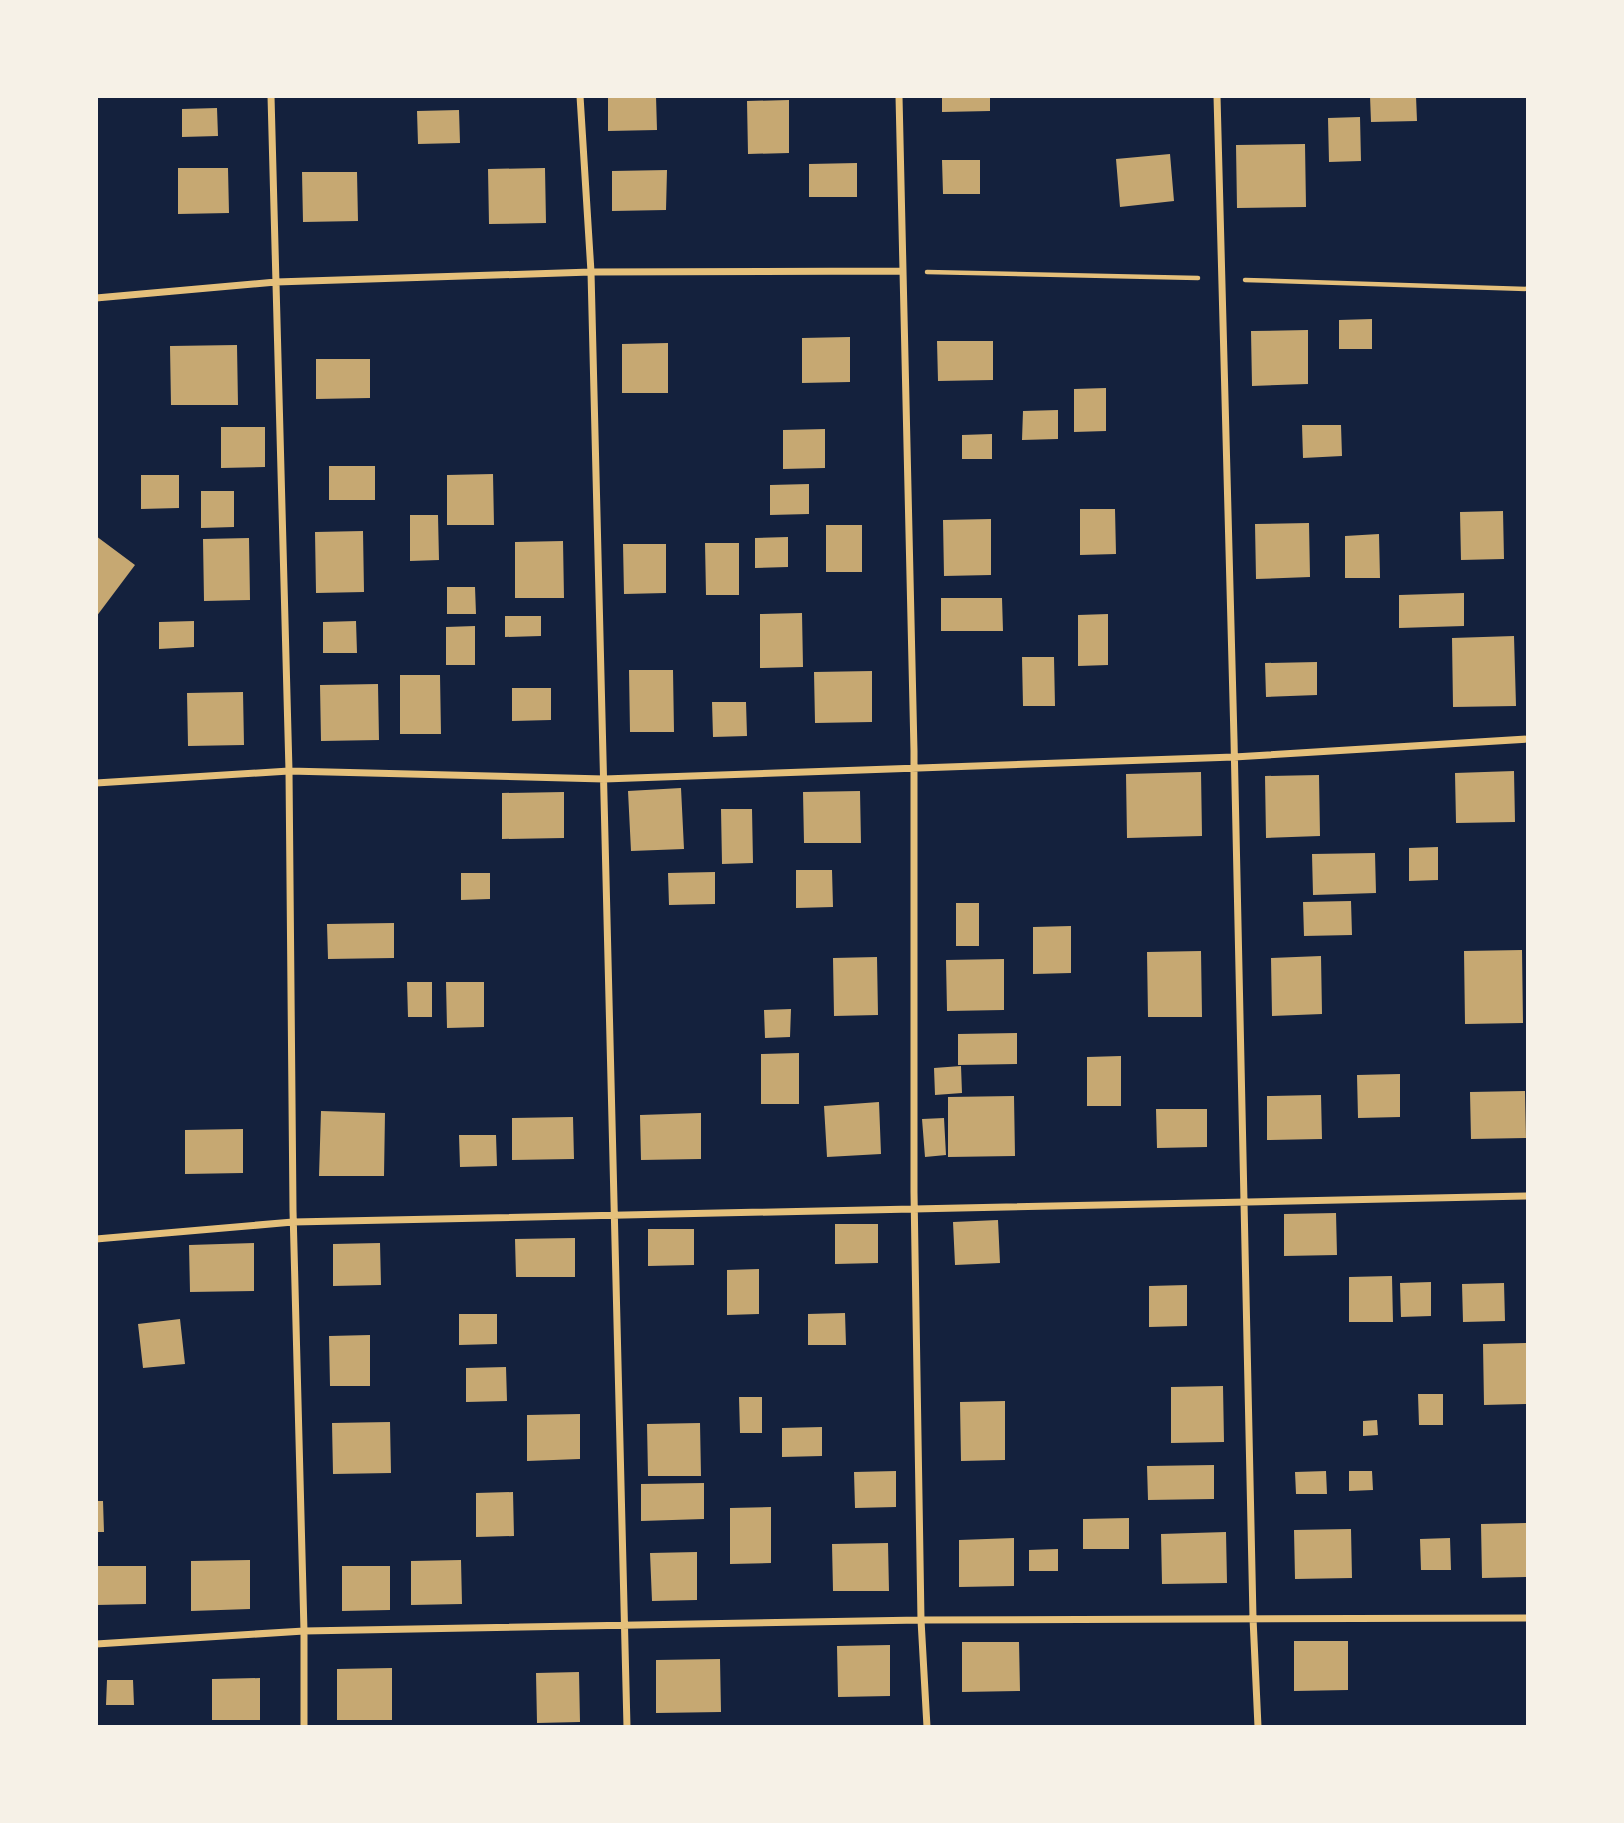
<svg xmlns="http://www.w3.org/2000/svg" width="1624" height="1823" font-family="Montserrat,sans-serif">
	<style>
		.building { fill: #c6a872 }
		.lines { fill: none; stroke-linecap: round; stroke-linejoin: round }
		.path { stroke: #e5c07b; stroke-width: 4.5 }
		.minor { stroke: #e5c07b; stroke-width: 7 }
	</style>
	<rect width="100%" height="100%" fill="#14213d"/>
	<path class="building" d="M 608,96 L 656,96 L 657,130 L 608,131 Z
		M 942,96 L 990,96 L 990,111 L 942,112 Z
		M 1370,96 L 1416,96 L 1417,121 L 1371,122 Z
		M 789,100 L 789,153 L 748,154 L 747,101 Z
		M 217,108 L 218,136 L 182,137 L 182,109 Z
		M 459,110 L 460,143 L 418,144 L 417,111 Z
		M 1360,117 L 1361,161 L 1329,162 L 1328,118 Z
		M 1305,144 L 1306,207 L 1237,208 L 1236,145 Z
		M 1170,154 L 1174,201 L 1120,207 L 1116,159 Z
		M 942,160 L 980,160 L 980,194 L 943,194 Z
		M 857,163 L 857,197 L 809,197 L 809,164 Z
		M 178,168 L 228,168 L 229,213 L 178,214 Z
		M 545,168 L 546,223 L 489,224 L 488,169 Z
		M 667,170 L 666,210 L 612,211 L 612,171 Z
		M 302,172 L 357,172 L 358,221 L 303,222 Z
		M 1372,319 L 1372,349 L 1339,349 L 1339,320 Z
		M 1308,330 L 1308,384 L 1252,386 L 1251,331 Z
		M 850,337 L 850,382 L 802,383 L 802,338 Z
		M 937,341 L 993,341 L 993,380 L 938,381 Z
		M 668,343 L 668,393 L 622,393 L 622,344 Z
		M 237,345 L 238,405 L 171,405 L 170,346 Z
		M 316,359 L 370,359 L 370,398 L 316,399 Z
		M 1106,388 L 1106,431 L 1074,432 L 1074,389 Z
		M 1058,410 L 1058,439 L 1022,440 L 1023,411 Z
		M 1302,425 L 1341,425 L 1342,456 L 1303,458 Z
		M 221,427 L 265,427 L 265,467 L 221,468 Z
		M 825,429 L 825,468 L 783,469 L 783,430 Z
		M 992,434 L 992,459 L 962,459 L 962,435 Z
		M 329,466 L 375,466 L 375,500 L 329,500 Z
		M 493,474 L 494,525 L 447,525 L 447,475 Z
		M 141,475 L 179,475 L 179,508 L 141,509 Z
		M 809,484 L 809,514 L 770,515 L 770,485 Z
		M 201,491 L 234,491 L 234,527 L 201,528 Z
		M 1080,509 L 1115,509 L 1116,554 L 1080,555 Z
		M 1503,511 L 1504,559 L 1461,560 L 1460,512 Z
		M 410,515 L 438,515 L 439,560 L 410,561 Z
		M 991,519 L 991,575 L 944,576 L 943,520 Z
		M 1309,523 L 1310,577 L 1256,579 L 1255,524 Z
		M 826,525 L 862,525 L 862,572 L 826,572 Z
		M 363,531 L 364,592 L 316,593 L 315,532 Z
		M 1379,534 L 1380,578 L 1345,578 L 1345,536 Z
		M 96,536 L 135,565 L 96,617 Z
		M 788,537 L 788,567 L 755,568 L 755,538 Z
		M 249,538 L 250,600 L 204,601 L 203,539 Z
		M 563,541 L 564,598 L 515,598 L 515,542 Z
		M 705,543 L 739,543 L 739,595 L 706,595 Z
		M 623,544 L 666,544 L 666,593 L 624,594 Z
		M 447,587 L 475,587 L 476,614 L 447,614 Z
		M 1464,593 L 1464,626 L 1399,628 L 1399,595 Z
		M 941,598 L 1002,598 L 1003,631 L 941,631 Z
		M 802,613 L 803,667 L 760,668 L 760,614 Z
		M 1108,614 L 1108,665 L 1078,666 L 1078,615 Z
		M 505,616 L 541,616 L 541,636 L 505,637 Z
		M 194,621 L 194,647 L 159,649 L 159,622 Z
		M 356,621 L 357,653 L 323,653 L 323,622 Z
		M 475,626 L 475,665 L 446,665 L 446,627 Z
		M 1514,636 L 1516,706 L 1453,707 L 1452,638 Z
		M 1022,657 L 1054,657 L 1055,706 L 1023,706 Z
		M 1317,662 L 1317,695 L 1266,697 L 1265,663 Z
		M 629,670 L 673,670 L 674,732 L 630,732 Z
		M 872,671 L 872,722 L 815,723 L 814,672 Z
		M 400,675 L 440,675 L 441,734 L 400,734 Z
		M 378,684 L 379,740 L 321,741 L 320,685 Z
		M 512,688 L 551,688 L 551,720 L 512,721 Z
		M 243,692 L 244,745 L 188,746 L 187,693 Z
		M 712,702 L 746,702 L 747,736 L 713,737 Z
		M 1514,771 L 1515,822 L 1456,823 L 1455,773 Z
		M 1201,772 L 1202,836 L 1127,838 L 1126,774 Z
		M 1319,775 L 1320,836 L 1266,838 L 1265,776 Z
		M 681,788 L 684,849 L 631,851 L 628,791 Z
		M 860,791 L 861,843 L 804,843 L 803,792 Z
		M 564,792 L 564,838 L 502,839 L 502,793 Z
		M 721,809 L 752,809 L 753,863 L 722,864 Z
		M 1438,847 L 1438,880 L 1409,881 L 1409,848 Z
		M 1375,853 L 1376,893 L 1313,895 L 1312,854 Z
		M 796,870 L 832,870 L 833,907 L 796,908 Z
		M 715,872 L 715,904 L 669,905 L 668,873 Z
		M 461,873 L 490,873 L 490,899 L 461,900 Z
		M 1351,901 L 1352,935 L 1304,936 L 1303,902 Z
		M 956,903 L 979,903 L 979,946 L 956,946 Z
		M 394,923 L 394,958 L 328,959 L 327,924 Z
		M 1071,926 L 1071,973 L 1033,974 L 1033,927 Z
		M 1522,950 L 1523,1023 L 1465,1024 L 1464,951 Z
		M 1201,951 L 1202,1017 L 1148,1017 L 1147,952 Z
		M 1321,956 L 1322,1014 L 1272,1016 L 1271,958 Z
		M 877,957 L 878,1015 L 834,1016 L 833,958 Z
		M 1004,959 L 1004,1010 L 947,1011 L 946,960 Z
		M 407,982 L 432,982 L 432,1017 L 408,1017 Z
		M 446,982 L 484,982 L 484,1027 L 447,1028 Z
		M 791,1009 L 790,1037 L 765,1038 L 764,1010 Z
		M 1017,1033 L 1017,1064 L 958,1065 L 958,1034 Z
		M 799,1053 L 799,1104 L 761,1104 L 761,1054 Z
		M 1121,1056 L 1121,1106 L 1087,1106 L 1087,1057 Z
		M 961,1066 L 962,1093 L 935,1095 L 934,1068 Z
		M 1400,1074 L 1400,1117 L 1358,1118 L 1357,1075 Z
		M 1525,1091 L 1526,1138 L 1471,1139 L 1470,1092 Z
		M 1321,1095 L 1322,1139 L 1267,1140 L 1267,1096 Z
		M 1014,1096 L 1015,1156 L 948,1157 L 948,1097 Z
		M 879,1102 L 881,1154 L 827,1157 L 824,1106 Z
		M 1156,1109 L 1207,1109 L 1207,1147 L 1157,1148 Z
		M 321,1111 L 385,1113 L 384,1176 L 319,1176 Z
		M 701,1113 L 701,1159 L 641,1160 L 640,1115 Z
		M 573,1117 L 574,1159 L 512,1160 L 512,1118 Z
		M 944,1118 L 946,1155 L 925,1157 L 922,1119 Z
		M 243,1129 L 243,1173 L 185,1174 L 185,1130 Z
		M 459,1135 L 496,1135 L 497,1166 L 460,1167 Z
		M 1336,1213 L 1337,1255 L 1284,1256 L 1284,1214 Z
		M 998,1220 L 1000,1263 L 955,1265 L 953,1222 Z
		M 835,1224 L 878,1224 L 878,1263 L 835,1264 Z
		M 648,1229 L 694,1229 L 694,1265 L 648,1266 Z
		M 575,1238 L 575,1277 L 516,1277 L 515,1239 Z
		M 254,1243 L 254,1291 L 190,1292 L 189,1245 Z
		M 380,1243 L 381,1285 L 333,1286 L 333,1244 Z
		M 759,1269 L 759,1314 L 727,1315 L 727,1270 Z
		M 1392,1276 L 1393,1322 L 1349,1322 L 1349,1277 Z
		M 1431,1282 L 1431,1316 L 1401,1317 L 1400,1283 Z
		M 1504,1283 L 1505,1321 L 1463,1322 L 1462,1284 Z
		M 1187,1285 L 1187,1326 L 1149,1327 L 1149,1286 Z
		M 845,1313 L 846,1345 L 808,1345 L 808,1314 Z
		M 459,1314 L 497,1314 L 497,1344 L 459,1345 Z
		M 180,1319 L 185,1364 L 143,1368 L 138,1324 Z
		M 370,1335 L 370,1386 L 330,1386 L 329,1336 Z
		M 1528,1343 L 1528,1404 L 1484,1405 L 1483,1344 Z
		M 506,1367 L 507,1401 L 466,1402 L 466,1368 Z
		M 1223,1386 L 1224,1442 L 1171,1443 L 1171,1387 Z
		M 1418,1394 L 1443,1394 L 1443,1425 L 1419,1425 Z
		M 739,1397 L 762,1397 L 762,1433 L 740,1433 Z
		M 1005,1401 L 1005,1460 L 961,1461 L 960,1402 Z
		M 580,1414 L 580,1459 L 527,1461 L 527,1415 Z
		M 1377,1420 L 1378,1435 L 1363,1436 L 1363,1421 Z
		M 390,1422 L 391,1473 L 333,1474 L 332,1423 Z
		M 700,1423 L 701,1476 L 648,1476 L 647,1424 Z
		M 822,1427 L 822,1456 L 782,1457 L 782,1428 Z
		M 1214,1465 L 1214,1499 L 1148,1500 L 1147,1466 Z
		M 896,1471 L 896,1507 L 855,1508 L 854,1472 Z
		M 1326,1471 L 1327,1494 L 1296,1494 L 1295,1472 Z
		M 1349,1471 L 1372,1471 L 1373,1490 L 1349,1491 Z
		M 704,1483 L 704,1519 L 641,1521 L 641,1484 Z
		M 513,1492 L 514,1536 L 476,1537 L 476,1493 Z
		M 96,1501 L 103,1501 L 104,1532 L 96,1532 Z
		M 771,1507 L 771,1563 L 730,1564 L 730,1508 Z
		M 1129,1518 L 1129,1549 L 1083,1549 L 1083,1519 Z
		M 1528,1523 L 1528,1577 L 1482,1578 L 1481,1524 Z
		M 1351,1529 L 1352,1578 L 1295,1579 L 1294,1530 Z
		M 1226,1532 L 1227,1583 L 1162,1584 L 1161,1534 Z
		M 1014,1538 L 1014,1586 L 959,1587 L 959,1540 Z
		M 1450,1538 L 1451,1570 L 1421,1570 L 1420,1539 Z
		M 888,1543 L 889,1591 L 833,1591 L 832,1544 Z
		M 1058,1549 L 1058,1571 L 1029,1571 L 1029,1550 Z
		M 697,1552 L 697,1600 L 652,1601 L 650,1553 Z
		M 250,1560 L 250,1609 L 191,1611 L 191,1561 Z
		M 461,1560 L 462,1604 L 411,1605 L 411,1561 Z
		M 96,1566 L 146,1566 L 146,1604 L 96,1605 Z
		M 342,1566 L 390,1566 L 390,1610 L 342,1611 Z
		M 1294,1641 L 1348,1641 L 1348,1690 L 1294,1691 Z
		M 962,1642 L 1019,1642 L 1020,1691 L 962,1692 Z
		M 890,1645 L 890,1696 L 838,1697 L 837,1646 Z
		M 720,1659 L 721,1712 L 656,1713 L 656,1660 Z
		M 392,1668 L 392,1720 L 337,1720 L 337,1669 Z
		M 579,1672 L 580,1722 L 537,1723 L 536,1673 Z
		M 260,1678 L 260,1720 L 212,1720 L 212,1679 Z
		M 107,1680 L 133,1680 L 134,1705 L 106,1705 Z"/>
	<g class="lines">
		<path class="path" d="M 927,272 L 1198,278
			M 1245,280 L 1528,289"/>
		<path class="minor" d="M 271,96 L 289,771 L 293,1210 L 304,1631 L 304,1727
			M 580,96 L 591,272 L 627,1727
			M 899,96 L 914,751 L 914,1192 L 921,1620 L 927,1727
			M 1217,96 L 1234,739 L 1253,1618 L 1258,1727
			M 96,298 L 276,282 L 591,272 L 902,271
			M 96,783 L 289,771 L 604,779 L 1234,757 L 1528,739
			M 96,1239 L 293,1222 L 1528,1196
			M 96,1644 L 304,1631 L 921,1620 L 1528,1618"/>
	</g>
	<rect width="1624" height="1823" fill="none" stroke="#f6f1e7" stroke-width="196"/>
</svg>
